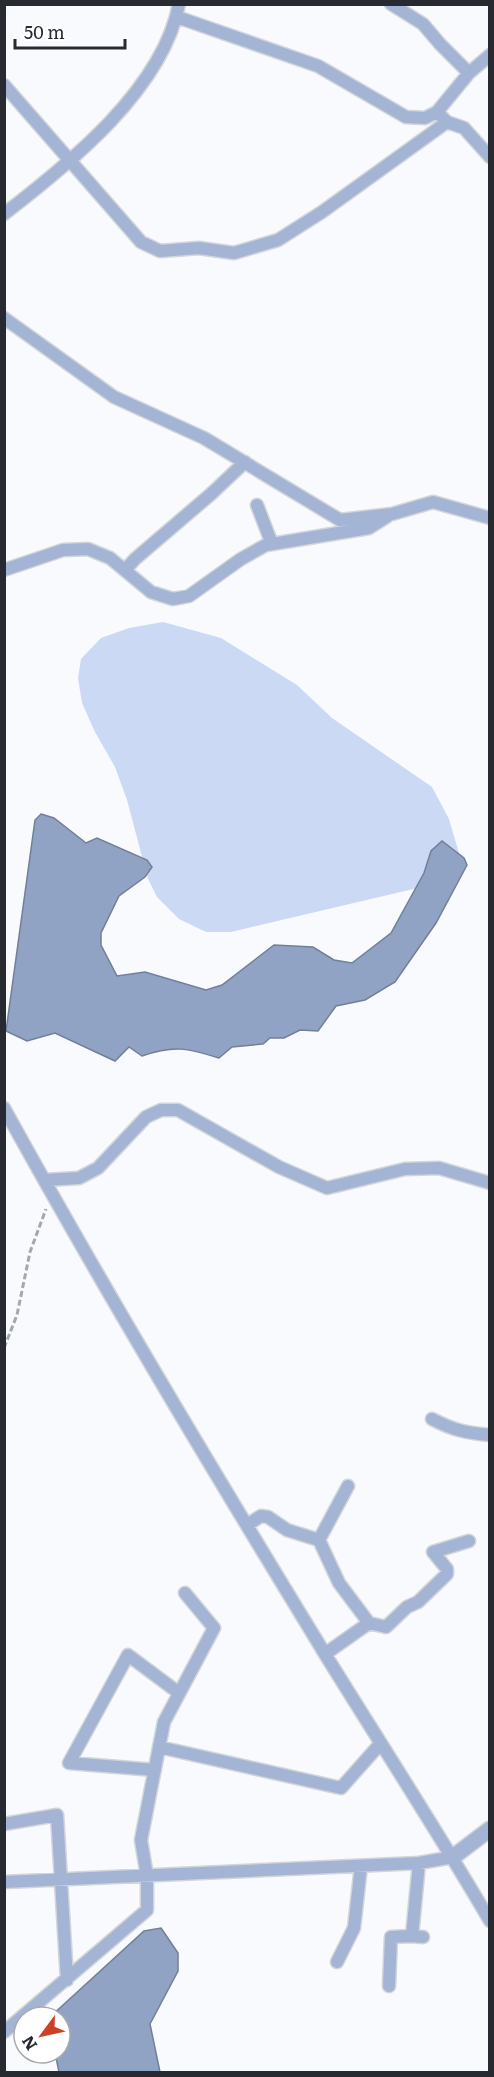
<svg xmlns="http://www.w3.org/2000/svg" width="494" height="2077" font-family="Literata,serif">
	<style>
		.green { fill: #cbd9f4 }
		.water { fill: #91a3c4; stroke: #717f98; stroke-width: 1.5 }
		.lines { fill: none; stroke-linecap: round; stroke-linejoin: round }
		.minor-casing { stroke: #d2d5d9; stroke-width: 15 }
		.tertiary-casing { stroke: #d2d5d9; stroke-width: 18 }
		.path { stroke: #a4a7ab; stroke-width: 3; stroke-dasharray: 6 3; stroke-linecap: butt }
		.minor { stroke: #a3b4d4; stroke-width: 12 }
		.tertiary { stroke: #a3b4d4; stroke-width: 15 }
	</style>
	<rect width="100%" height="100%" fill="#f8fafe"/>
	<path class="green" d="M 163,622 L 221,638 L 297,685 L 332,718 L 432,787 L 449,819 L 461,860 L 443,882 L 231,932 L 206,932 L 179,919 L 157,897 L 148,879 L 127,800 L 115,767 L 95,732 L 82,703 L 78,678 L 81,659 L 101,638 L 129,628 Z"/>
	<path class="water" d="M 41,814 L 54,818 L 86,843 L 97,838 L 147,860 L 152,867 L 145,877 L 119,896 L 101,933 L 101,945 L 117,976 L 145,972 L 206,990 L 222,985 L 274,945 L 313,947 L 334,960 L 352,963 L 391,933 L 424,873 L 431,851 L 442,841 L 464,858 L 467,865 L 436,923 L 395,982 L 365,1000 L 336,1006 L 318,1031 L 300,1030 L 284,1038 L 270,1038 L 263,1044 L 232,1047 L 219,1058 C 187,1048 174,1045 142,1056 L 129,1047 L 115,1061 L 55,1033 L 27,1041 L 6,1031 L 35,820 Z
		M 161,1928 L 178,1953 L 178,1971 L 150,2024 L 160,2072 L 59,2072 L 55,2053 L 60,2053 L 60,2017 L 50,2017 L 144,1931 Z"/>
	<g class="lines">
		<g class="minor-casing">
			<path id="minor" d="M 391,4 L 423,24 L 440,44 L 469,73
				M 177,17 L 318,66 L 406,117 L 425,118 L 437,112
				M 490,55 L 469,73 L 437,112 L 447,122 L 464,128 L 490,157
				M 4,85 L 141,242 L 160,251 L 199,248 L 234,253 L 278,240 L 322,212 L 447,122
				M 4,214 C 69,164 163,89 179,4
				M 4,318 L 114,397 L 204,438 L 340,520 L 392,514 L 433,502 L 490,518
				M 257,505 L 272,544
				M 4,570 L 63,550 L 88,549 L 110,558 L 151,592 L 173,599 L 189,596 L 241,559 L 266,545 L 369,528 L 388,516
				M 125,570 L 135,559 L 211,494 L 245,462
				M 4,1108 C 106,1293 215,1474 325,1654 C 380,1743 437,1830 490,1921
				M 44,1180 L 79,1178 L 98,1168 L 146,1117 L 161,1110 L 178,1110 L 279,1167 L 327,1188 L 405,1169 L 439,1168 L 490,1183
				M 432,1419 C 453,1430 466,1433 490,1435
				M 247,1525 L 261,1516 L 268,1517 L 287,1530 L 319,1540
				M 369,1623 L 386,1627 L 407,1607 L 418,1602 L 447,1574 L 447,1569 L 433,1552 L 469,1541
				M 325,1654 L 369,1623 L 339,1583 L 319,1540 L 348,1486
				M 159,1747 L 341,1788 L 381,1743
				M 155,1770 L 69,1763 L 128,1655 L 179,1693
				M 4,1824 L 57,1815 L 67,1980
				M 419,1863 L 412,1936 L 423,1937
				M 4,1882 L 419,1863 L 453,1857
				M 337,1962 L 354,1928 L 361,1866
				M 389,1986 L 391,1937 L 412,1936
				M 4,2032 L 147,1910 L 147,1876 L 141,1840 L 164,1722 L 214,1628 L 185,1593"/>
		</g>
		<g class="tertiary-casing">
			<path id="tertiary" d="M 453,1857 L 490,1829"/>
		</g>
		<path class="path" d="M 4,1348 L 17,1315 L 30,1252 L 46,1209"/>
		<use href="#minor" class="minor"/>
		<use href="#tertiary" class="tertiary"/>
	</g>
	<rect width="494" height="2077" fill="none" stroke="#272a30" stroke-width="12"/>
	<g transform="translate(42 2035) rotate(237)"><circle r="28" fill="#ffffff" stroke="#a9aaac" stroke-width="1.5"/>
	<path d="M0-4.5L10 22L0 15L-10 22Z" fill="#cc4125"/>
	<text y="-9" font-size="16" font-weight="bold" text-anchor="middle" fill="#272a30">N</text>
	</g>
	<path d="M15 39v9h110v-9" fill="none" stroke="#272a30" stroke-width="3"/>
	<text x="24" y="39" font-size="18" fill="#272a30" stroke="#ffffff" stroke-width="4.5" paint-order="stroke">50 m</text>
</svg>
